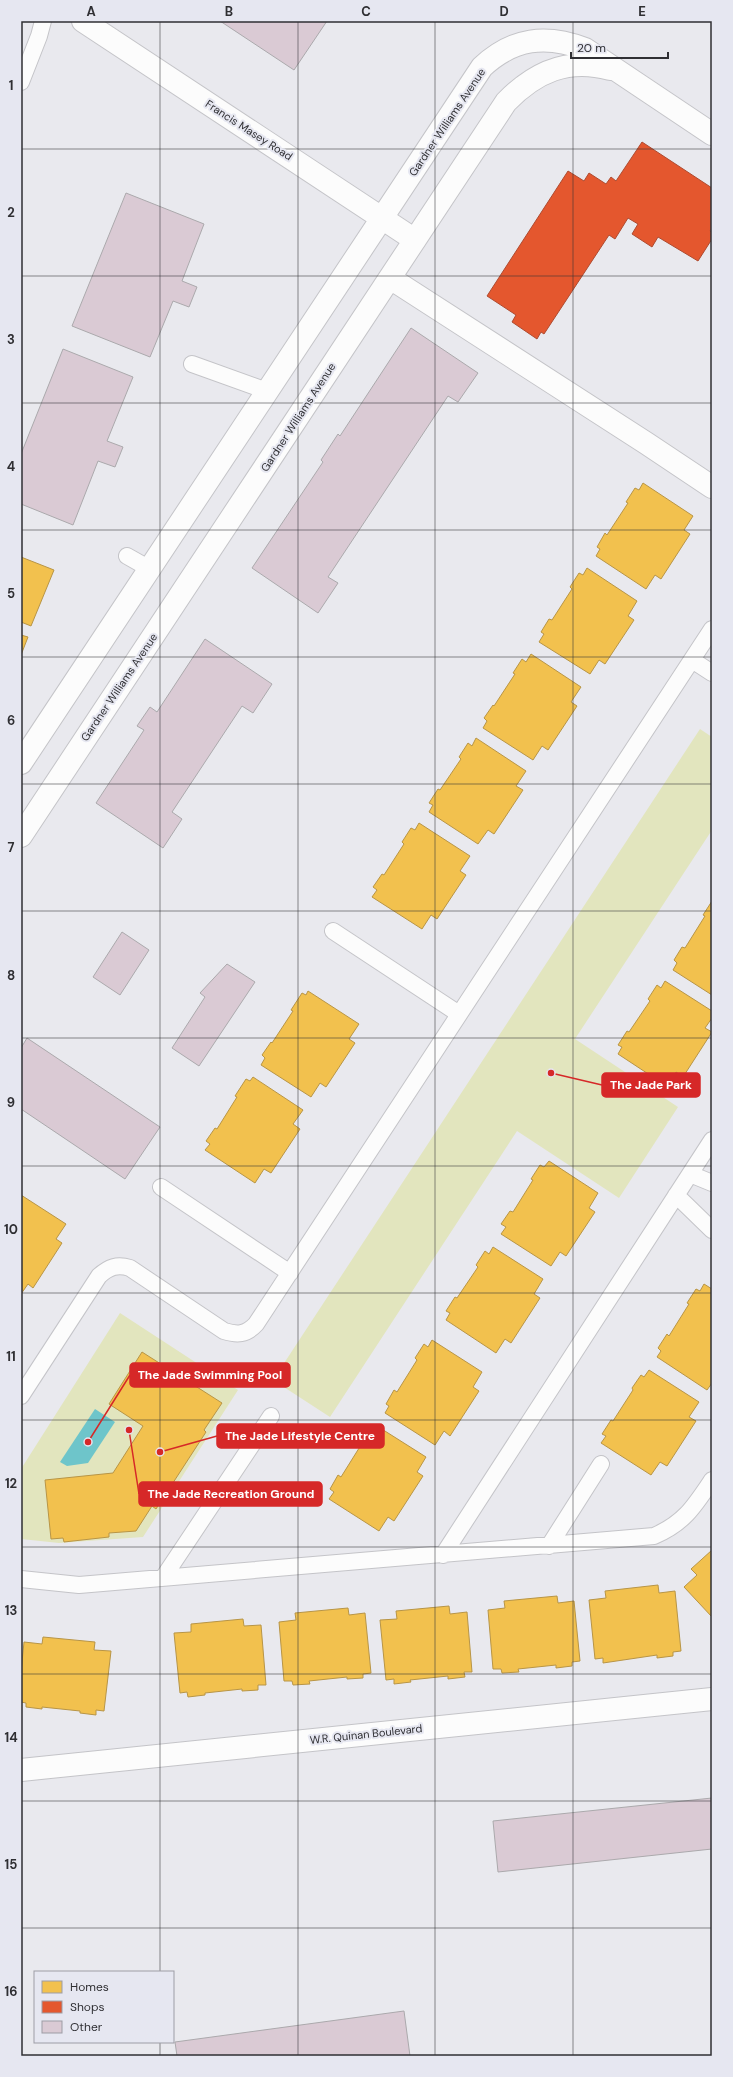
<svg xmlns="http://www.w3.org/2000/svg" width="733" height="2077" font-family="'DM Sans',sans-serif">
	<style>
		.green { fill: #e2e5be }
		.water { fill: #6ec5ca }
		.homes { fill: #f2c14e; stroke: #b89546 }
		.shops { fill: #e4572e; stroke: #ae4b30 }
		.building { fill: #dacad4; stroke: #aba9ac }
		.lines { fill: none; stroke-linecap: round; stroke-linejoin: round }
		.service-casing { stroke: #c4c4c8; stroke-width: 18 }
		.minor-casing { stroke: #c4c4c8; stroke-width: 24 }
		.service { stroke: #fcfcfc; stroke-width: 16 }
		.minor { stroke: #fcfcfc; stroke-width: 22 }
		.grid { fill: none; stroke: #2f2f33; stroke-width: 1; stroke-opacity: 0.55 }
		.labels { text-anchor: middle; stroke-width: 4; stroke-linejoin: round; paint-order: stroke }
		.street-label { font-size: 11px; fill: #2f2f33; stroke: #e6e7f1 }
		.leader { fill: none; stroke: #d62828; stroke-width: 1.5 }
		.callout-dot { fill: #d62828; stroke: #e6e7f1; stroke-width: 1.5 }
		.callout { fill: #d62828; stroke: #d62828; stroke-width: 1.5 }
		.callout-label { font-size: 12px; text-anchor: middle; font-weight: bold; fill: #fff }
		.neatline { fill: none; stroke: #2f2f33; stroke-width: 1.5 }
		.grid-label { font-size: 13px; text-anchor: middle; font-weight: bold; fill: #2f2f33 }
	</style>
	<rect width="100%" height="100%" fill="#e9e9ee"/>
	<path class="green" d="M 700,729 L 712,737 L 712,830 L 575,1039 L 678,1107 L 619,1198 L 517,1131 L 330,1417 L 273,1380 Z
		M 120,1313 L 238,1390 L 143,1537 L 59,1543 L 21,1539 L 21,1469 Z"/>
	<path class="water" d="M 95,1409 L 115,1422 L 88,1463 L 67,1466 L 60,1462 Z"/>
	<path class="homes" d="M 643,483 L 693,516 L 684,530 L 690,534 L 661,579 L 655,575 L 646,589 L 596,556 L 600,549 L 597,547 L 605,533 L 607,535 L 628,503 L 626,502 L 635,488 L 639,490 Z
		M 21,557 L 54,570 L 31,626 L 21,622 Z
		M 587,568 L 637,601 L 628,616 L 634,620 L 605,664 L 599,660 L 590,674 L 539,642 L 544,634 L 541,632 L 549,619 L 552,620 L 572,589 L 570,587 L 579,573 L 583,575 Z
		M 21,635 L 28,637 L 21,655 Z
		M 531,654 L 581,687 L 571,702 L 577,706 L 548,750 L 542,746 L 533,760 L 483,728 L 487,721 L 484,718 L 493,705 L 494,706 L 515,674 L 513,673 L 522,659 L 526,662 Z
		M 476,738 L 526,771 L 516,786 L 523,790 L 494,834 L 488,830 L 478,844 L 429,812 L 433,805 L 429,803 L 438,789 L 440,790 L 461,759 L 459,757 L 468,743 L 472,746 Z
		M 419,823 L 470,856 L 460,871 L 466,875 L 437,919 L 431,915 L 422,929 L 372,897 L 377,890 L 373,887 L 382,874 L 384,875 L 404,844 L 402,842 L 411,828 L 415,830 Z
		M 712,901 L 712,995 L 673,970 L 677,963 L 674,960 L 682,947 L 685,948 L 705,916 L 703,915 Z
		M 665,981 L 712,1011 L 712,1018 L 705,1028 L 712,1032 L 683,1077 L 676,1072 L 668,1087 L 618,1054 L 622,1047 L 618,1045 L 627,1031 L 629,1032 L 650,1001 L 648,999 L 657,985 L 661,988 Z
		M 308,991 L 359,1024 L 349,1039 L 355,1043 L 326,1087 L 320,1083 L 311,1097 L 261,1065 L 265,1058 L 262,1055 L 271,1042 L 272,1043 L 293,1011 L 291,1010 L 302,993 L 306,995 Z
		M 253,1077 L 303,1110 L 293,1124 L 300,1129 L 271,1173 L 264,1169 L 255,1183 L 205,1150 L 210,1144 L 206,1141 L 215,1128 L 217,1129 L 237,1097 L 235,1096 L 246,1079 L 250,1081 Z
		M 549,1161 L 598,1193 L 589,1208 L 595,1212 L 566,1256 L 560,1252 L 551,1266 L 501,1234 L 506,1227 L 501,1224 L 510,1211 L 513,1212 L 533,1180 L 531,1179 L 540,1165 L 544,1167 Z
		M 21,1195 L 66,1224 L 56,1239 L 62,1243 L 33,1288 L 28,1284 L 21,1294 Z
		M 493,1247 L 543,1279 L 534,1294 L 540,1298 L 511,1343 L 505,1339 L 496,1353 L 446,1320 L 450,1313 L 446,1311 L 455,1297 L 457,1298 L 478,1267 L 476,1265 L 485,1251 L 489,1254 Z
		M 704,1284 L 712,1289 L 712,1383 L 707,1390 L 657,1357 L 661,1351 L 658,1348 L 667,1334 L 669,1336 L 689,1304 L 687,1303 L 696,1289 L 700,1291 Z
		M 432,1340 L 482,1372 L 473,1387 L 479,1391 L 450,1436 L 444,1431 L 435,1445 L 385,1413 L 389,1406 L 386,1404 L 394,1390 L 397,1392 L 417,1360 L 415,1358 L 424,1344 L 428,1347 Z
		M 142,1352 L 222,1403 L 204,1430 L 206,1432 L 156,1509 L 152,1506 L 136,1531 L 109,1533 L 109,1537 L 64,1542 L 63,1538 L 51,1539 L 45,1480 L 113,1473 L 143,1426 L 109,1404 Z
		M 649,1370 L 699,1402 L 689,1417 L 696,1421 L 667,1466 L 660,1462 L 651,1475 L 601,1443 L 606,1436 L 602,1434 L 611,1420 L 613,1421 L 633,1390 L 632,1388 L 641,1375 L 644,1377 Z
		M 377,1426 L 426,1457 L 417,1472 L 423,1476 L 394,1521 L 388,1517 L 379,1531 L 329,1499 L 334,1492 L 330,1489 L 338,1475 L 341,1477 L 361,1445 L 359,1444 L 368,1430 L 372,1432 Z
		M 712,1550 L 712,1617 L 684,1587 L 697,1575 L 691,1569 Z
		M 658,1585 L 659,1593 L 675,1591 L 681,1651 L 673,1652 L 673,1656 L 657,1658 L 657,1655 L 603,1663 L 603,1658 L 595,1659 L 589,1600 L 606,1598 L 605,1591 Z
		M 557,1596 L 558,1603 L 574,1601 L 580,1661 L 572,1662 L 572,1666 L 556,1668 L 556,1665 L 518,1669 L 519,1672 L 502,1673 L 501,1669 L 493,1669 L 488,1610 L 505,1608 L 504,1601 Z
		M 449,1606 L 450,1614 L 467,1612 L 472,1672 L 464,1672 L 465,1677 L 448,1679 L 448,1676 L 410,1680 L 411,1682 L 394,1684 L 394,1679 L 386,1680 L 380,1620 L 397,1619 L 396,1611 Z
		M 348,1608 L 349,1615 L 365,1613 L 371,1673 L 363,1674 L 363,1678 L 347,1679 L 347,1677 L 309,1681 L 310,1684 L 293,1685 L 292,1681 L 284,1681 L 279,1622 L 296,1620 L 295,1613 Z
		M 243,1619 L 244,1626 L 261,1625 L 266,1685 L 258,1685 L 258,1690 L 242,1691 L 242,1689 L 205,1693 L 205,1695 L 188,1697 L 187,1692 L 180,1693 L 174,1633 L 191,1632 L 191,1624 Z
		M 43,1637 L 95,1642 L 94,1650 L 111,1651 L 104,1711 L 96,1710 L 96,1715 L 80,1713 L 80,1711 L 42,1707 L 42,1709 L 26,1707 L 26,1703 L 21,1702 L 21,1672 L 24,1642 L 42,1644 Z"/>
	<path class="shops" d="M 642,142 L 712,188 L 712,228 L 710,231 L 712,233 L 712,239 L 698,261 L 658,237 L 652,247 L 632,234 L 638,224 L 628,218 L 615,239 L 609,235 L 544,334 L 541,332 L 537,339 L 512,322 L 516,315 L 487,296 L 568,171 L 584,181 L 589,173 L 606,184 L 611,177 L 616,181 Z"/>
	<path class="building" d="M 220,21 L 327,21 L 294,70 Z
		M 126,193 L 204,224 L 182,281 L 197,287 L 189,307 L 173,301 L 150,357 L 72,326 Z
		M 411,328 L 478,373 L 458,402 L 448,396 L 328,577 L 338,583 L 318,613 L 252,568 L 323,462 L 321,460 L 338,434 L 340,436 Z
		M 63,349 L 133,377 L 107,441 L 123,447 L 115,467 L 98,461 L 73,525 L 21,504 L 21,454 Z
		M 205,639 L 272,684 L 253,713 L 242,706 L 172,812 L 182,819 L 163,848 L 96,803 L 144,730 L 137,726 L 150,707 L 157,712 Z
		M 122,932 L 149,950 L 120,995 L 93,977 Z
		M 227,964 L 255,982 L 199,1066 L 172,1048 L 205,997 L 200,993 Z
		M 27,1038 L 160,1127 L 125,1179 L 21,1109 L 21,1048 Z
		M 712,1798 L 712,1849 L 498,1872 L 493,1821 Z
		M 404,2011 L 410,2056 L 177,2056 L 175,2042 Z"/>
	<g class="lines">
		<g class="service-casing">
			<path id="service" d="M 21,82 L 39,36 L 43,21
				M 192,364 L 267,391
				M 127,556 L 150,569
				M 692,660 L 712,673
				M 333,931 L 459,1014
				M 690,1174 L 712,1183
				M 161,1187 L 290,1273
				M 676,1195 L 712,1230
				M 21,1396 L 99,1276 C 109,1267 117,1264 130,1268 L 224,1331 C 237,1335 246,1335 256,1324 L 712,629
				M 549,1546 L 601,1464
				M 443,1555 L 712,1140
				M 163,1578 L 271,1416
				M 21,1579 L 79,1585 L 654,1536 C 684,1523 694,1507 712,1480"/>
		</g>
		<g class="minor-casing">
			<path id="minor" d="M 83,21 L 415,240
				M 390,278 L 646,443 L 712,487
				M 21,763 L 482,67 C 513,38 546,34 585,49 L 712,134
				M 21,836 L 506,102 C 535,72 568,57 610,69
				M 21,1770 L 712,1699"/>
		</g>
		<use href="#service" class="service"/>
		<use href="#minor" class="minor"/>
	</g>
	<path class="grid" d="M 160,21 L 160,1972M 298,21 L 298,2056M 435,21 L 435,2056M 573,21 L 573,2056M 21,149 L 712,149M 21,276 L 712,276M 21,403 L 712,403M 21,530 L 712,530M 21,657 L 712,657M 21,784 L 712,784M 21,911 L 712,911M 21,1038 L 712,1038M 21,1166 L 712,1166M 21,1293 L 712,1293M 21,1420 L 712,1420M 21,1547 L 712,1547M 21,1674 L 712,1674M 21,1801 L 712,1801M 21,1928 L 712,1928M 160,2042 L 160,2056"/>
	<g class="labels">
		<g class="street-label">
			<text transform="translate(447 122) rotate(-56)" y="4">Gardner Williams Avenue</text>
			<text transform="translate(249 130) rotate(33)" y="4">Francis Masey Road</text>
			<text transform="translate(298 417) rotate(-57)" y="4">Gardner Williams Avenue</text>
			<text transform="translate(119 687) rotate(-56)" y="4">Gardner Williams Avenue</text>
			<text transform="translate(366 1734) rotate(-6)" y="4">W.R. Quinan Boulevard</text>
		</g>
	</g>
	<path class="leader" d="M551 1073L602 1085M88 1442L130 1375M160 1452L217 1436M129 1430L139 1494"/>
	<g class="callout-dot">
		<circle cx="551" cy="1073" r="4"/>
		<circle cx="88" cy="1442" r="4"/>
		<circle cx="160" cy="1452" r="4"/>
		<circle cx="129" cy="1430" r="4"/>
	</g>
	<g class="callout">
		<rect x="602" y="1073" width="98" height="24" rx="4"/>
		<rect x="130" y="1363" width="160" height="24" rx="4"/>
		<rect x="217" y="1424" width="167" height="24" rx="4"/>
		<rect x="139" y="1482" width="183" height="24" rx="4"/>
	</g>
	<g class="callout-label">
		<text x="651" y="1089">The Jade Park</text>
		<text x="210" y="1379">The Jade Swimming Pool</text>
		<text x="300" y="1440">The Jade Lifestyle Centre</text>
		<text x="231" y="1498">The Jade Recreation Ground</text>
	</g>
	<rect width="733" height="2077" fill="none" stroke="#e6e7f1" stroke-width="44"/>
	<rect x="34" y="1971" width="140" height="72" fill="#e6e7f1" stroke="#9d9da5"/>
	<rect x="42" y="1981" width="20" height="12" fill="#f2c14e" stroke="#9d9da5"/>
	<text x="70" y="1991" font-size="12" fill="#2f2f33">Homes</text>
	<rect x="42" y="2001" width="20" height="12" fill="#e4572e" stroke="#9d9da5"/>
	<text x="70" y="2011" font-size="12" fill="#2f2f33">Shops</text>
	<rect x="42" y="2021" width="20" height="12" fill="#dacad4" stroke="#9d9da5"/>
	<text x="70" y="2031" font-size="12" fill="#2f2f33">Other</text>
	<path d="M571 52v6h97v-6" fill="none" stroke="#2f2f33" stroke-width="2"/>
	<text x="577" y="52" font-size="12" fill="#2f2f33" stroke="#e6e7f1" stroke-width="3" paint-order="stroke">20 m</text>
	<rect x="22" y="22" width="689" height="2033" class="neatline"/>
	<g class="grid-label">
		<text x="91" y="16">A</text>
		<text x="229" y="16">B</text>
		<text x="366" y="16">C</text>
		<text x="504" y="16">D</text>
		<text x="642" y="16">E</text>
		<text x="11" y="90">1</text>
		<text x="11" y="217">2</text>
		<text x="11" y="344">3</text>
		<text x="11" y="471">4</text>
		<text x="11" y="598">5</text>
		<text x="11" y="725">6</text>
		<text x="11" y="852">7</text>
		<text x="11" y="980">8</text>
		<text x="11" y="1107">9</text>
		<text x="11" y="1234">10</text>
		<text x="11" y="1361">11</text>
		<text x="11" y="1488">12</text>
		<text x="11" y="1615">13</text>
		<text x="11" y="1742">14</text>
		<text x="11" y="1869">15</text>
		<text x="11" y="1996">16</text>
	</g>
</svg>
